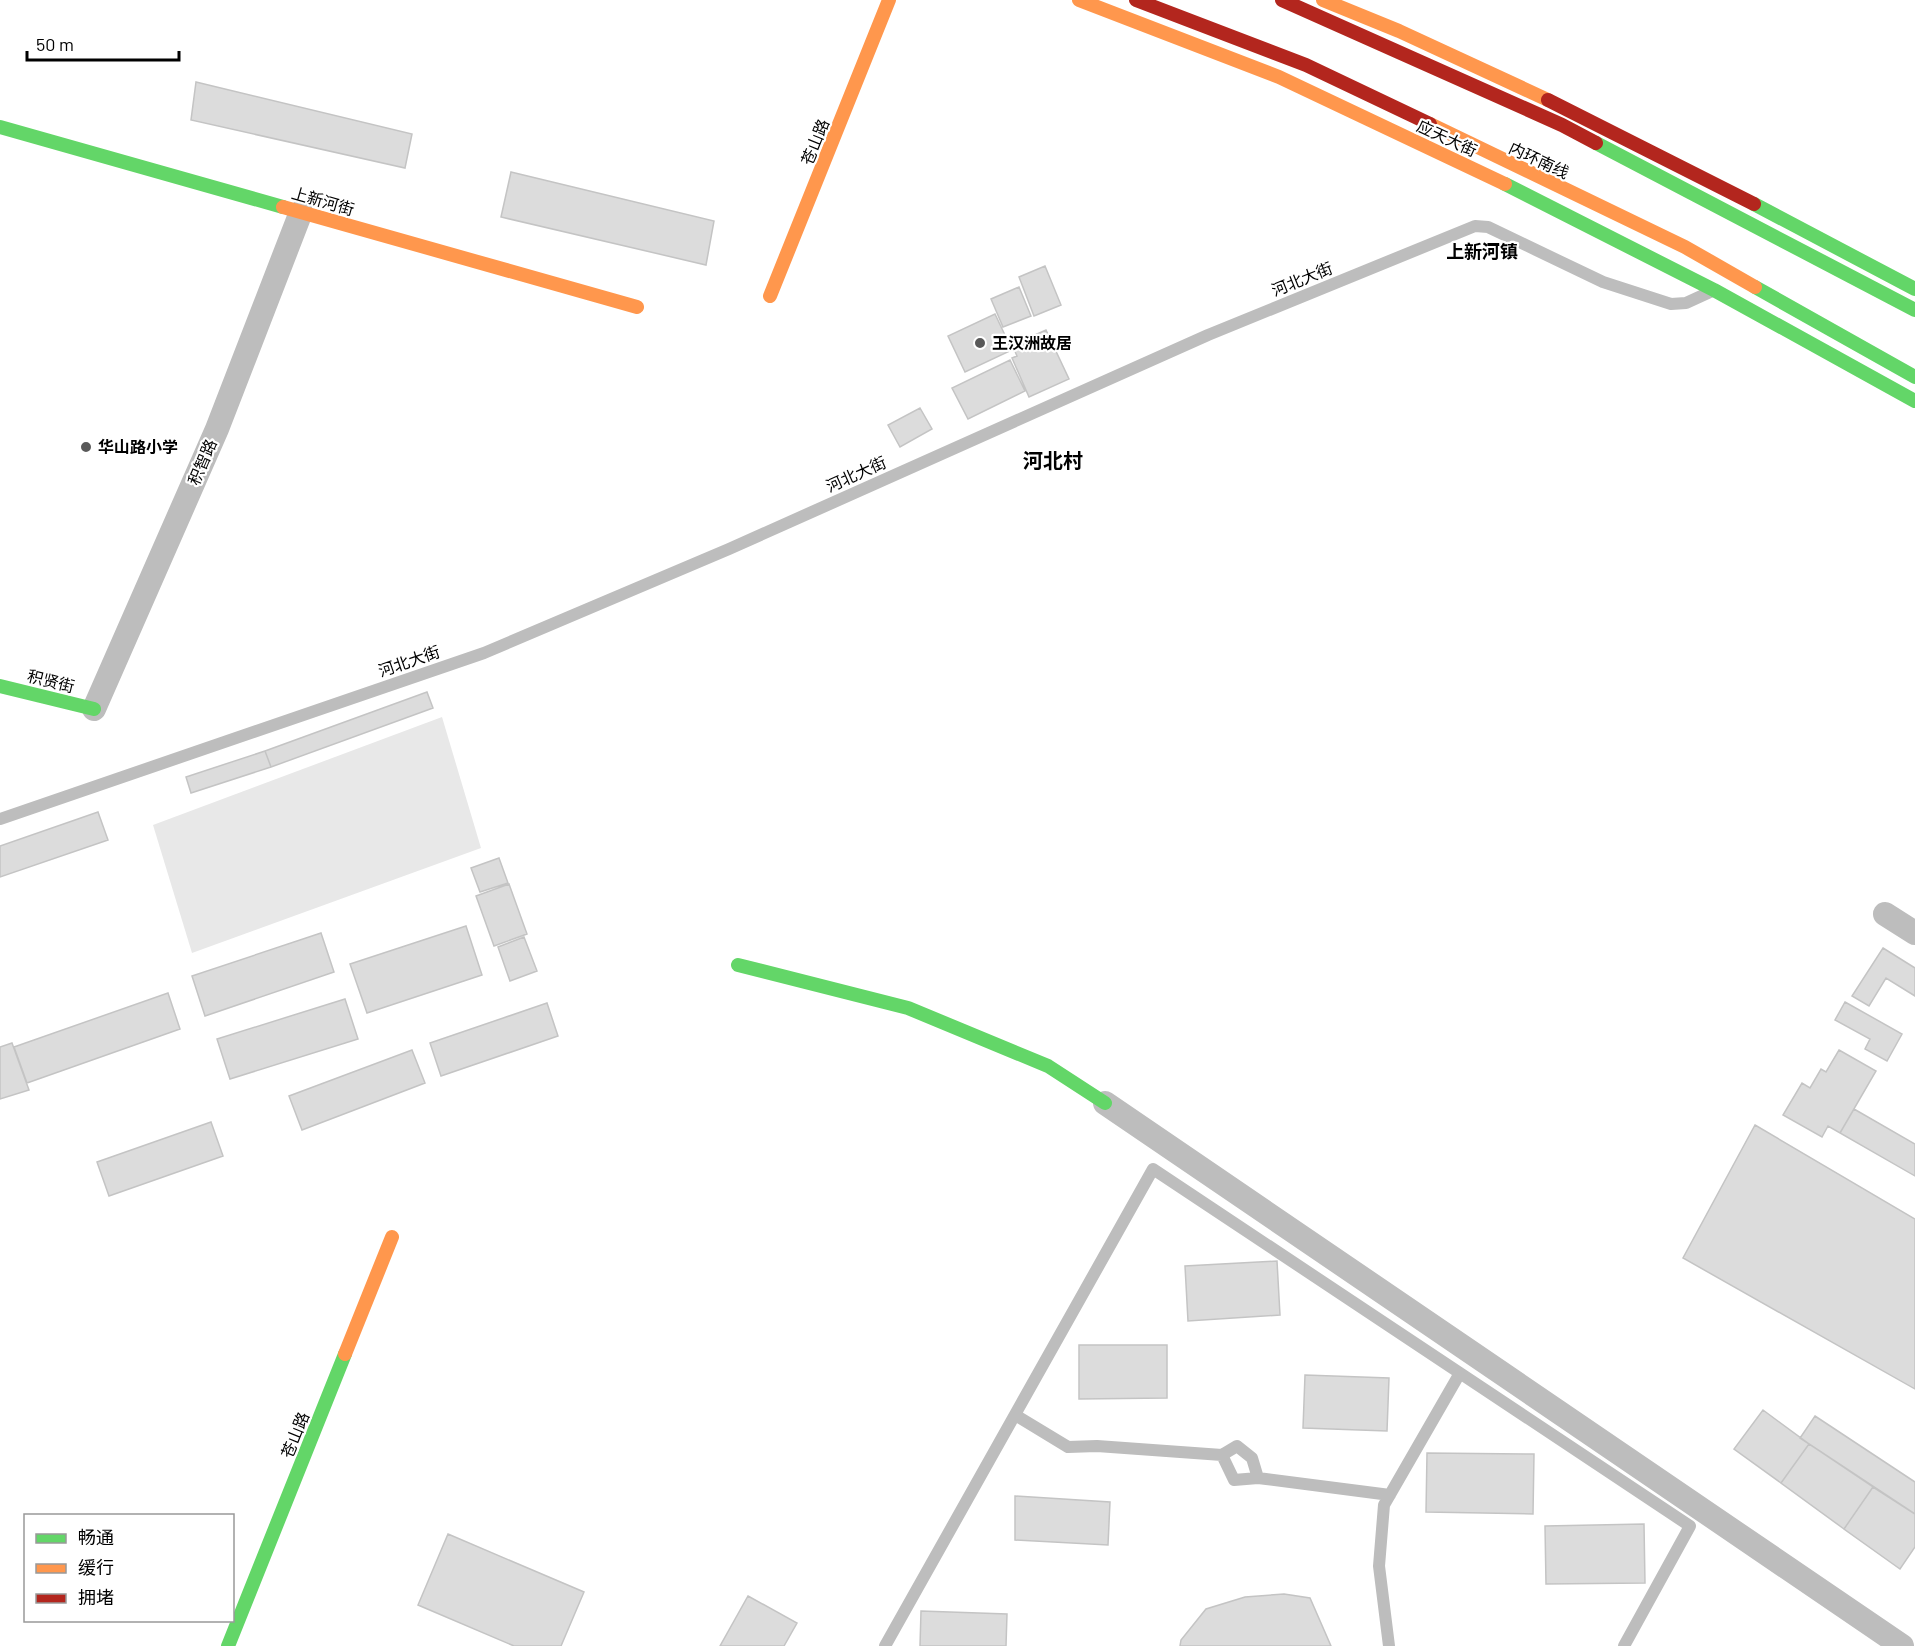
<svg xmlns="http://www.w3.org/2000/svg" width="1915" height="1646" font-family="Barlow,'Noto Sans SC',sans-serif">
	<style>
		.green { fill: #e8e8e8 }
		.building { fill: #dcdcdc; stroke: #c4c4c4; stroke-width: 1.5 }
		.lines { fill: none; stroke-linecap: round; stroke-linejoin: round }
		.lane { stroke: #bdbdbd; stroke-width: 12 }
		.street { stroke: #bdbdbd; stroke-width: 24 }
		.fast { stroke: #63d668; stroke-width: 14 }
		.slow { stroke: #ff974d; stroke-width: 14 }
		.jam { stroke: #b3261e; stroke-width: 14 }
		.poi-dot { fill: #595959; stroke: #fff; stroke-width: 2 }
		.labels { text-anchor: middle; stroke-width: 4.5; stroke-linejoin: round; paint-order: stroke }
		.street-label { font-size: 16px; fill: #000; stroke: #fff }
		.poi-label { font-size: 16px; font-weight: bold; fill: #000; stroke: #fff; text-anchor: start }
		.neighbourhood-label { font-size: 18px; font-weight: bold; fill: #000; stroke: #fff }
		.quarter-label { font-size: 20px; font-weight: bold; fill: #000; stroke: #fff }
	</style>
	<rect width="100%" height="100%" fill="#fff"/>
	<path class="green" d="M 442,717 L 481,848 L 192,953 L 153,825 Z"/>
	<path class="building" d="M 196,82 L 412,134 L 405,168 L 191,120 Z
		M 511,172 L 714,221 L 706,265 L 501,217 Z
		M 1045,266 L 1061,305 L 1034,316 L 1019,277 Z
		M 1019,287 L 1031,316 L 1003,327 L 991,299 Z
		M 995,314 L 1012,350 L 965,372 L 948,336 Z
		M 1046,330 L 1069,379 L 1029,397 L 1012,358 L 1017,356 L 1012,345 Z
		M 1010,360 L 1025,391 L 968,419 L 952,388 Z
		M 920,408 L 932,429 L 900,447 L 888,425 Z
		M 427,692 L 433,708 L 271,767 L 265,751 Z
		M 265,751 L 271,767 L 191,793 L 186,777 Z
		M 98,812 L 108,840 L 0,877 L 0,846 Z
		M 499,858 L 508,883 L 480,892 L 471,868 Z
		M 509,884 L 527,934 L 494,946 L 476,896 Z
		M 466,926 L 482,975 L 367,1013 L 350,964 Z
		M 321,933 L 334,972 L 205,1016 L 192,976 Z
		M 524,937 L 537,971 L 510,981 L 498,947 Z
		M 1883,948 L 1915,968 L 1915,996 L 1886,978 L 1869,1006 L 1852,996 Z
		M 168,993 L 180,1029 L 27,1083 L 14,1047 Z
		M 345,999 L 358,1039 L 230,1079 L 217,1039 Z
		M 1845,1002 L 1902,1034 L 1887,1061 L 1865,1049 L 1870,1039 L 1835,1020 Z
		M 547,1003 L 558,1036 L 441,1076 L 430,1043 Z
		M 12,1043 L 29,1090 L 0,1099 L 0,1047 Z
		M 412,1050 L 425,1083 L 302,1130 L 289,1096 Z
		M 1839,1050 L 1876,1071 L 1840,1133 L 1828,1126 L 1822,1137 L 1783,1115 L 1802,1083 L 1810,1088 L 1821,1069 L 1826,1072 Z
		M 1854,1109 L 1915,1144 L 1915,1176 L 1840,1133 Z
		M 211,1122 L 223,1156 L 109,1196 L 97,1162 Z
		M 1755,1125 L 1915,1219 L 1915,1389 L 1683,1258 Z
		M 1277,1261 L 1280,1315 L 1188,1321 L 1185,1266 Z
		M 1079,1345 L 1167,1345 L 1167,1398 L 1079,1399 Z
		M 1305,1375 L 1389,1378 L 1387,1431 L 1303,1428 Z
		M 1763,1410 L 1809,1444 L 1781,1483 L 1734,1449 Z
		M 1815,1416 L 1915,1482 L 1915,1514 L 1800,1438 Z
		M 1809,1444 L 1873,1487 L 1844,1529 L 1781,1483 Z
		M 1427,1453 L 1534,1454 L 1533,1514 L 1426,1512 Z
		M 1873,1487 L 1915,1514 L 1915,1547 L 1900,1569 L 1844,1529 Z
		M 1015,1496 L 1110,1502 L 1108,1545 L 1015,1540 Z
		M 1644,1524 L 1645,1583 L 1546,1584 L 1545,1526 Z
		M 448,1534 L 584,1592 L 561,1646 L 514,1646 L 418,1605 Z
		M 1284,1594 L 1310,1598 L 1331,1646 L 1180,1646 L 1181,1640 L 1206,1609 L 1245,1597 Z
		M 748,1596 L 797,1623 L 784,1646 L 720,1646 Z
		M 921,1611 L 1007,1614 L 1006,1646 L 920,1646 Z"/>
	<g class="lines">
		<path class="lane" d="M 0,819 L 484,653 L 729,549 L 1208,335 L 1475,226 L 1488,227 L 1603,282 L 1671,304 L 1686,303 L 1710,292
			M 1015,1415 L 1068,1447 L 1097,1446 L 1222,1455 L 1237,1446 L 1252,1458 L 1258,1478 L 1390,1495
			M 1222,1455 L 1234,1480 L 1258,1478
			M 885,1646 L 1153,1169 L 1690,1526 L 1624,1646
			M 1389,1646 L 1379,1566 L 1384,1505 L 1460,1373"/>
		<path class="street" d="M 94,709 L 217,429 L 301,212
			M 1885,914 L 1915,933
			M 1105,1103 L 1902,1646"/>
		<path class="fast" d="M 0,127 L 283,207
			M 1596,143 L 1915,310
			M 1505,184 L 1714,290 L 1915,401
			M 1754,204 L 1915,289
			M 1755,287 L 1915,377
			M 0,686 L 94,709
			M 738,965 L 908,1008 L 1048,1066 L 1105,1103
			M 228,1646 L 345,1354"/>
		<path class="slow" d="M 1079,0 L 1279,77 L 1505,184
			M 1323,0 L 1399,31 L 1548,100
			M 1430,124 L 1685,247 L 1755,287
			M 283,207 L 637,307
			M 770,296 L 889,0
			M 345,1354 L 392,1237"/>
		<path class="jam" d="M 1136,0 L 1306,65 L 1430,124
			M 1282,0 L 1562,125 L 1596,143
			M 1548,100 L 1754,204"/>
	</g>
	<g class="poi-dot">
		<circle cx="980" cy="343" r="6"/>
		<circle cx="86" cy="447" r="6"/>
	</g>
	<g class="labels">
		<g class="street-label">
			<text transform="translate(1447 138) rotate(25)" y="6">应天大街</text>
			<text transform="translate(815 142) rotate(-68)" y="6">苍山路</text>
			<text transform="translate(1539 160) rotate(25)" y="6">内环南线</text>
			<text transform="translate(323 201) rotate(16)" y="6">上新河街</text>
			<text transform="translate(1302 279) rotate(-22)" y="6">河北大街</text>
			<text transform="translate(202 462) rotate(-67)" y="6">积智路</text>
			<text transform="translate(856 474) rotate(-24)" y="6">河北大街</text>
			<text transform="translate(409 661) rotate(-19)" y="6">河北大街</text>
			<text transform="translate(51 681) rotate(14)" y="6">积贤街</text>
			<text transform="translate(295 1435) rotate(-68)" y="6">苍山路</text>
		</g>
		<g class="poi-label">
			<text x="992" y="349">王汉洲故居</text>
			<text x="98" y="453">华山路小学</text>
		</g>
		<g class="neighbourhood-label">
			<text x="1482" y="258">上新河镇</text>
		</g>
		<g class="quarter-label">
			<text x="1053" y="468">河北村</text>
		</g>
	</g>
	<rect x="24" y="1514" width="210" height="108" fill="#ffffff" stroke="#999999" stroke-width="1.5"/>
	<rect x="36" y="1534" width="30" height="9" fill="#63d668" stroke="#999999" stroke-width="1.5"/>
	<text x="78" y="1544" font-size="18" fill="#000000">畅通</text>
	<rect x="36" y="1564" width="30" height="9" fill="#ff974d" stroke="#999999" stroke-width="1.5"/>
	<text x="78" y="1574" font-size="18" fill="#000000">缓行</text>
	<rect x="36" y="1594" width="30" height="9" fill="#b3261e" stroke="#999999" stroke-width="1.5"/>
	<text x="78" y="1604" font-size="18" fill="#000000">拥堵</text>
	<path d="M27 51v9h152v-9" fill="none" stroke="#000000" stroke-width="3"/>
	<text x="36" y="51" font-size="18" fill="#000000" stroke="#ffffff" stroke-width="4.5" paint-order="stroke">50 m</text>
</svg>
